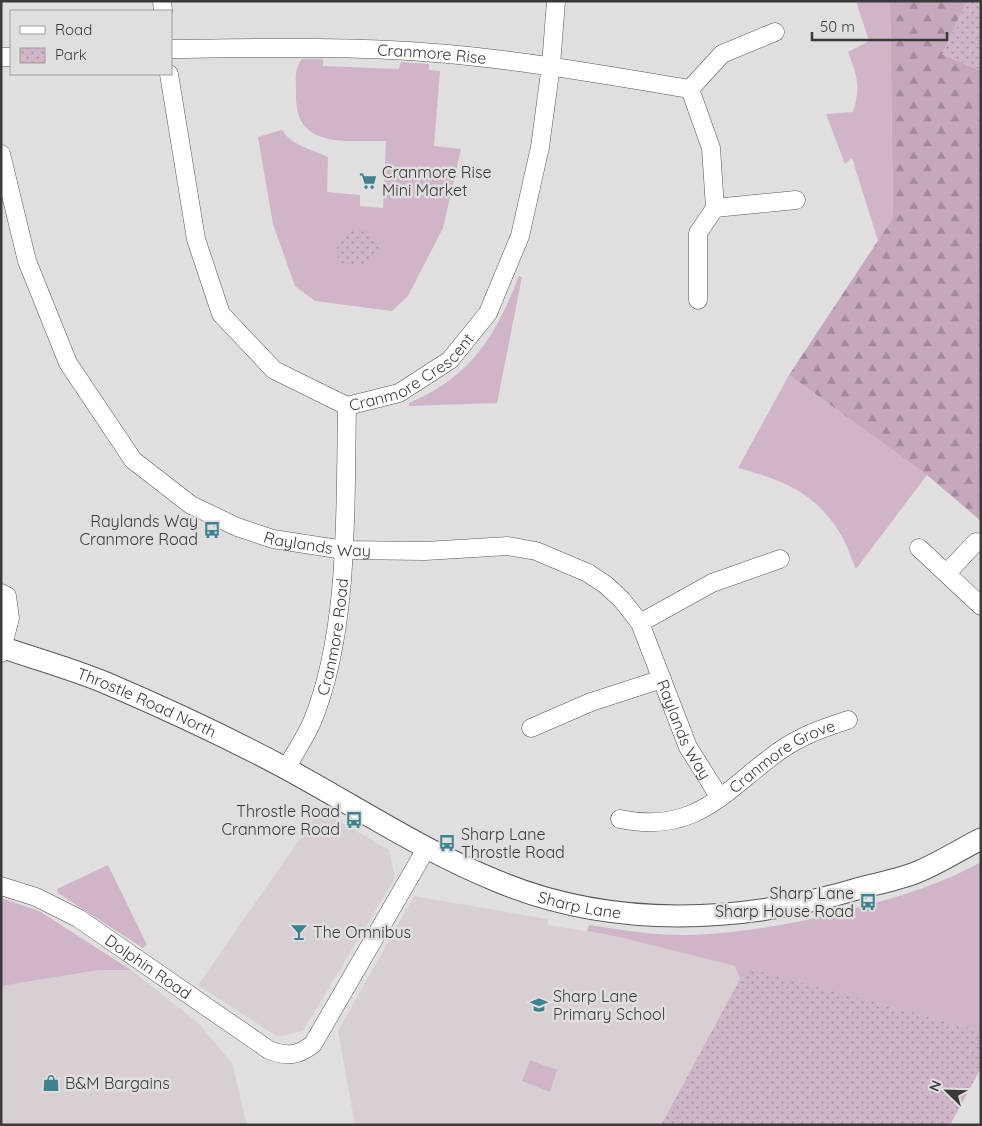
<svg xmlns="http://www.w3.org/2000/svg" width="982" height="1126" font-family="Quicksand,sans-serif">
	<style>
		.built { fill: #d8cfd5 }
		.grass { fill: #cfb5c7 }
		.forest { fill: url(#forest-firs) }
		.park { fill: url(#park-dots) }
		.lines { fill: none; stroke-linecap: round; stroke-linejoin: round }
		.minor-casing { stroke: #595658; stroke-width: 19 }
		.tertiary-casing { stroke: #595658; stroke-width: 23 }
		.minor { stroke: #fff; stroke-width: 18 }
		.tertiary { stroke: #fff; stroke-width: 21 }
		.labels { text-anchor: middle; stroke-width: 5; stroke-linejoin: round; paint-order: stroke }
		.street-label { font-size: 16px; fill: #3b3a3a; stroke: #e1dee0 }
		.poi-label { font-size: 16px; fill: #3b3a3a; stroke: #e1dee0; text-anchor: start }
	</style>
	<defs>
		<pattern id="forest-firs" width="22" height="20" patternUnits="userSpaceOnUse" patternTransform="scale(1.25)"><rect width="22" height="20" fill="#c5a8bb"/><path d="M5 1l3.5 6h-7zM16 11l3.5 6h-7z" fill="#a18a99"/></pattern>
		<pattern id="park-dots" width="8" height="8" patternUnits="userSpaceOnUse" patternTransform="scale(1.25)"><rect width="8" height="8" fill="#cfb5c7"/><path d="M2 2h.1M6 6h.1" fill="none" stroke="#a994a3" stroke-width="1.8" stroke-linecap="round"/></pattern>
	</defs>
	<rect width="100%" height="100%" fill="#e1dee0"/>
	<path class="built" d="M 320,810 L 389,850 L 395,878 L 303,1031 L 278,1037 L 198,985 Z
		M 414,896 L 548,919 L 548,925 L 615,936 L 736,966 L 740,979 L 661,1125 L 355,1125 L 338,1031 Z
		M 98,970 L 131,970 L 197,1022 L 232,1063 L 247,1125 L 1,1125 L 1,986 Z"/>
	<path class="grass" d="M 856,1 L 890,1 L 893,218 L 878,241 L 852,158 L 845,164 L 826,114 L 853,112 C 861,87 857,76 848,52 L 869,41 Z
		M 302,59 L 323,59 L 323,66 L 399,69 L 401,62 L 429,64 L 429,70 L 440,71 L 434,146 L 461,149 L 443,228 L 408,296 L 392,311 L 315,301 L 295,286 L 273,224 L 258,137 L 282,130 C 292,146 312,149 328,157 L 327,192 L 360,195 L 360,206 L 383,208 L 386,141 C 345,140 294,150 296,93 C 296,80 294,69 302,59 Z
		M 519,276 L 522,277 L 497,403 L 409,406 L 409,403 C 471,377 495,337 519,276 Z
		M 789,375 L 927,475 L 856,569 C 850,556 846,541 838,530 C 814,492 780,479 738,468 Z
		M 981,862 L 981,1031 L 754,971 L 740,979 L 735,966 L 615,936 L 587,931 L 589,925 C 622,930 657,936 691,935 C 750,933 807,921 864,906 C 905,895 943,883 981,862 Z
		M 108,865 L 147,945 L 143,948 L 58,893 L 57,889 Z
		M 1,898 L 39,911 L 131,970 L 98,970 L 1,986 Z
		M 530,1060 L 557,1070 L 550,1092 L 522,1081 Z"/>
	<path class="forest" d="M 890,1 L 967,1 L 942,54 L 981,71 L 981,521 L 927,475 L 789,375 L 893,218 Z"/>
	<path class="park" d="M 967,1 L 981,1 L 981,71 L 942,54 Z
		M 368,229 L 380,249 L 375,260 C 350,269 327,269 341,236 L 351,231 Z
		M 754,970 L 981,1031 L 981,1068 L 950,1125 L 661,1125 L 740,979 Z"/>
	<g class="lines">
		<g class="minor-casing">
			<g id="minor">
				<path d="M 162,1 L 163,11"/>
				<path id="s1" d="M 171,49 C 259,48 348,46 436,53 C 521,60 606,75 690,89 L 711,148 L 715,208 L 698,233 L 698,300"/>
				<path d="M 1,57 L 11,57"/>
				<path id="s2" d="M 169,74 L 196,239 L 221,314 L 274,370 L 347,406 L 399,393 L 450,360 L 488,313 L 520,236 L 540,147 L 551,65 L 556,1"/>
				<path d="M 690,89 L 722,54 L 775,32"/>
				<path id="s3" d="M 1,154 L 27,261 L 68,363 L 133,460 L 191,505 L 237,527 L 273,539 L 344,550 L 425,551 L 508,546 L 536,551 L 588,573 L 606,585 L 622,600 L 640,623 L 688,747 L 720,798"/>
				<path d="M 715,208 L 796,200"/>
				<path d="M 919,548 L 981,606"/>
				<path d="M 947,573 L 976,542"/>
				<path d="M 1,593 L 7,596 L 10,618 L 1,653"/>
				<path d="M 640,623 L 712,583 L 780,559"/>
				<path d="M 531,728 L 591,702 L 662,679"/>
				<path id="s4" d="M 286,768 C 295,753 305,738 312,722 C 350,631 345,504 347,406"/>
				<path id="s5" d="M 620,819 C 696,835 724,791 778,752 C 800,736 823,728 848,720"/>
				<path id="s6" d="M 1,886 L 36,897 L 78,918 L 269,1050 C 287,1057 298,1056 313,1044 L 426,849"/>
			</g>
		</g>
		<g class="tertiary-casing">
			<g id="tertiary">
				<path id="s7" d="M 1,647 C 36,659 72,669 106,683 C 167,709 229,738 287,769 C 357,807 423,851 497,881 C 614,930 745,923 864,887 C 881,883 899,879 915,873 C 938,864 959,850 981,839"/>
			</g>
		</g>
		<use href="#minor" class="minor"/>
		<use href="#tertiary" class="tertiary"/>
	</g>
	<defs>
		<g id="supermarket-bare" transform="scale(1.35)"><path d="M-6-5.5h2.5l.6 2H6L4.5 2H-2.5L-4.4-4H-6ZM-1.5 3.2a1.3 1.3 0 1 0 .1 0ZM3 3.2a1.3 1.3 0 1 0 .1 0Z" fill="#3d838f" stroke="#e1dee0" stroke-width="2.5" paint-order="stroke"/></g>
		<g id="bus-bare" transform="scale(1.35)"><path d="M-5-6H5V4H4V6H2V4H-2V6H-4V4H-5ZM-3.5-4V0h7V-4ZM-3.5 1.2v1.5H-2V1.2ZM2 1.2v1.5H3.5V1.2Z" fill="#3d838f" stroke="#e1dee0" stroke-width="2.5" paint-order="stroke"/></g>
		<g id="bar-bare" transform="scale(1.35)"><path d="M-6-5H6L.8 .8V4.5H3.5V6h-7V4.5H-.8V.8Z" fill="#3d838f" stroke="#e1dee0" stroke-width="2.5" paint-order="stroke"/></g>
		<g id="school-bare" transform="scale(1.35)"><path d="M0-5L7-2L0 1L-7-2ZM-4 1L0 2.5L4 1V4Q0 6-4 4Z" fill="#3d838f" stroke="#e1dee0" stroke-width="2.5" paint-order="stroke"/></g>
		<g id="shop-bare" transform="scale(1.35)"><path d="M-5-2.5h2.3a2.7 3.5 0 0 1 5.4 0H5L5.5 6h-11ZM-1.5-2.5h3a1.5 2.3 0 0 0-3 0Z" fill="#3d838f" stroke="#e1dee0" stroke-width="2.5" paint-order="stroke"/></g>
	</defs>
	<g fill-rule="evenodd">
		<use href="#supermarket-bare" x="368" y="181"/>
		<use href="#bus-bare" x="212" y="530"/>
		<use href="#bus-bare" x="354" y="820"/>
		<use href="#bus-bare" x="447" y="843"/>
		<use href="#bus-bare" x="868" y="902"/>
		<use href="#bar-bare" x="299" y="932"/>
		<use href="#school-bare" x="539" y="1005"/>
		<use href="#shop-bare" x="51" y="1083"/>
	</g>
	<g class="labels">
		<g class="street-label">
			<text dy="6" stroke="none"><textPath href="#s1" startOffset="261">Cranmore Rise</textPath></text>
			<text dy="6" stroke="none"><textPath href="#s2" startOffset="479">Cranmore Crescent</textPath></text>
			<text dy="6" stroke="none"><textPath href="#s3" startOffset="544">Raylands Way</textPath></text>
			<text dy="6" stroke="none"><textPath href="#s4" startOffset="141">Cranmore Road</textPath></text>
			<text dy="6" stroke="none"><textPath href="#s7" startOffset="156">Throstle Road North</textPath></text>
			<text dy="6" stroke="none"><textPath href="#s3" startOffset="1008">Raylands Way</textPath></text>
			<text dy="6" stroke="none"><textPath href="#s5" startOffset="181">Cranmore Grove</textPath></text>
			<text dy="6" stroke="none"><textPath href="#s7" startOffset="636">Sharp Lane</textPath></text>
			<text dy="6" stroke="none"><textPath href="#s6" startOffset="169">Dolphin Road</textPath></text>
		</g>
		<g class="poi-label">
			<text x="382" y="178">Cranmore Rise<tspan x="382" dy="18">Mini Market</tspan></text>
			<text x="198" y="527" text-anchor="end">Raylands Way<tspan x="198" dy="18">Cranmore Road</tspan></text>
			<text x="340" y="817" text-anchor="end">Throstle Road<tspan x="340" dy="18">Cranmore Road</tspan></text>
			<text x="461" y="840">Sharp Lane<tspan x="461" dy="18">Throstle Road</tspan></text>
			<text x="854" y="899" text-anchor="end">Sharp Lane<tspan x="854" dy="18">Sharp House Road</tspan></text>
			<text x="313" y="938">The Omnibus</text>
			<text x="553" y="1002">Sharp Lane<tspan x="553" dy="18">Primary School</tspan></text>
			<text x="65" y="1089">B&amp;M Bargains</text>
		</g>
	</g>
	<rect width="982" height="1126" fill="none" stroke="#3b3a3a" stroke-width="5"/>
	<rect x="10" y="10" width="162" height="65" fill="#e1dee0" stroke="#9f9c9e"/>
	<rect x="20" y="26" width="25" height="8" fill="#ffffff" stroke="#9f9c9e"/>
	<text x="55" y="35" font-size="15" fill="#3b3a3a">Road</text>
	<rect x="20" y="48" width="25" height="15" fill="url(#park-dots)" stroke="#9f9c9e"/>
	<text x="55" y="60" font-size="15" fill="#3b3a3a">Park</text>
	<g transform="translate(947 1091) rotate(293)" stroke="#e1dee0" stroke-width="4" paint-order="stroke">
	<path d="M0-4L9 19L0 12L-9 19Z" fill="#3b3a3a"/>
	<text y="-8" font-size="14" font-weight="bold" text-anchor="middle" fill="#3b3a3a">N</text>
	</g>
	<path d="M812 32v8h135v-8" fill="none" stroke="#3b3a3a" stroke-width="2.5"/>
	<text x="820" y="32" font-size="15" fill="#3b3a3a" stroke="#e1dee0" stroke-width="4" paint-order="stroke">50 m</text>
</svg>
